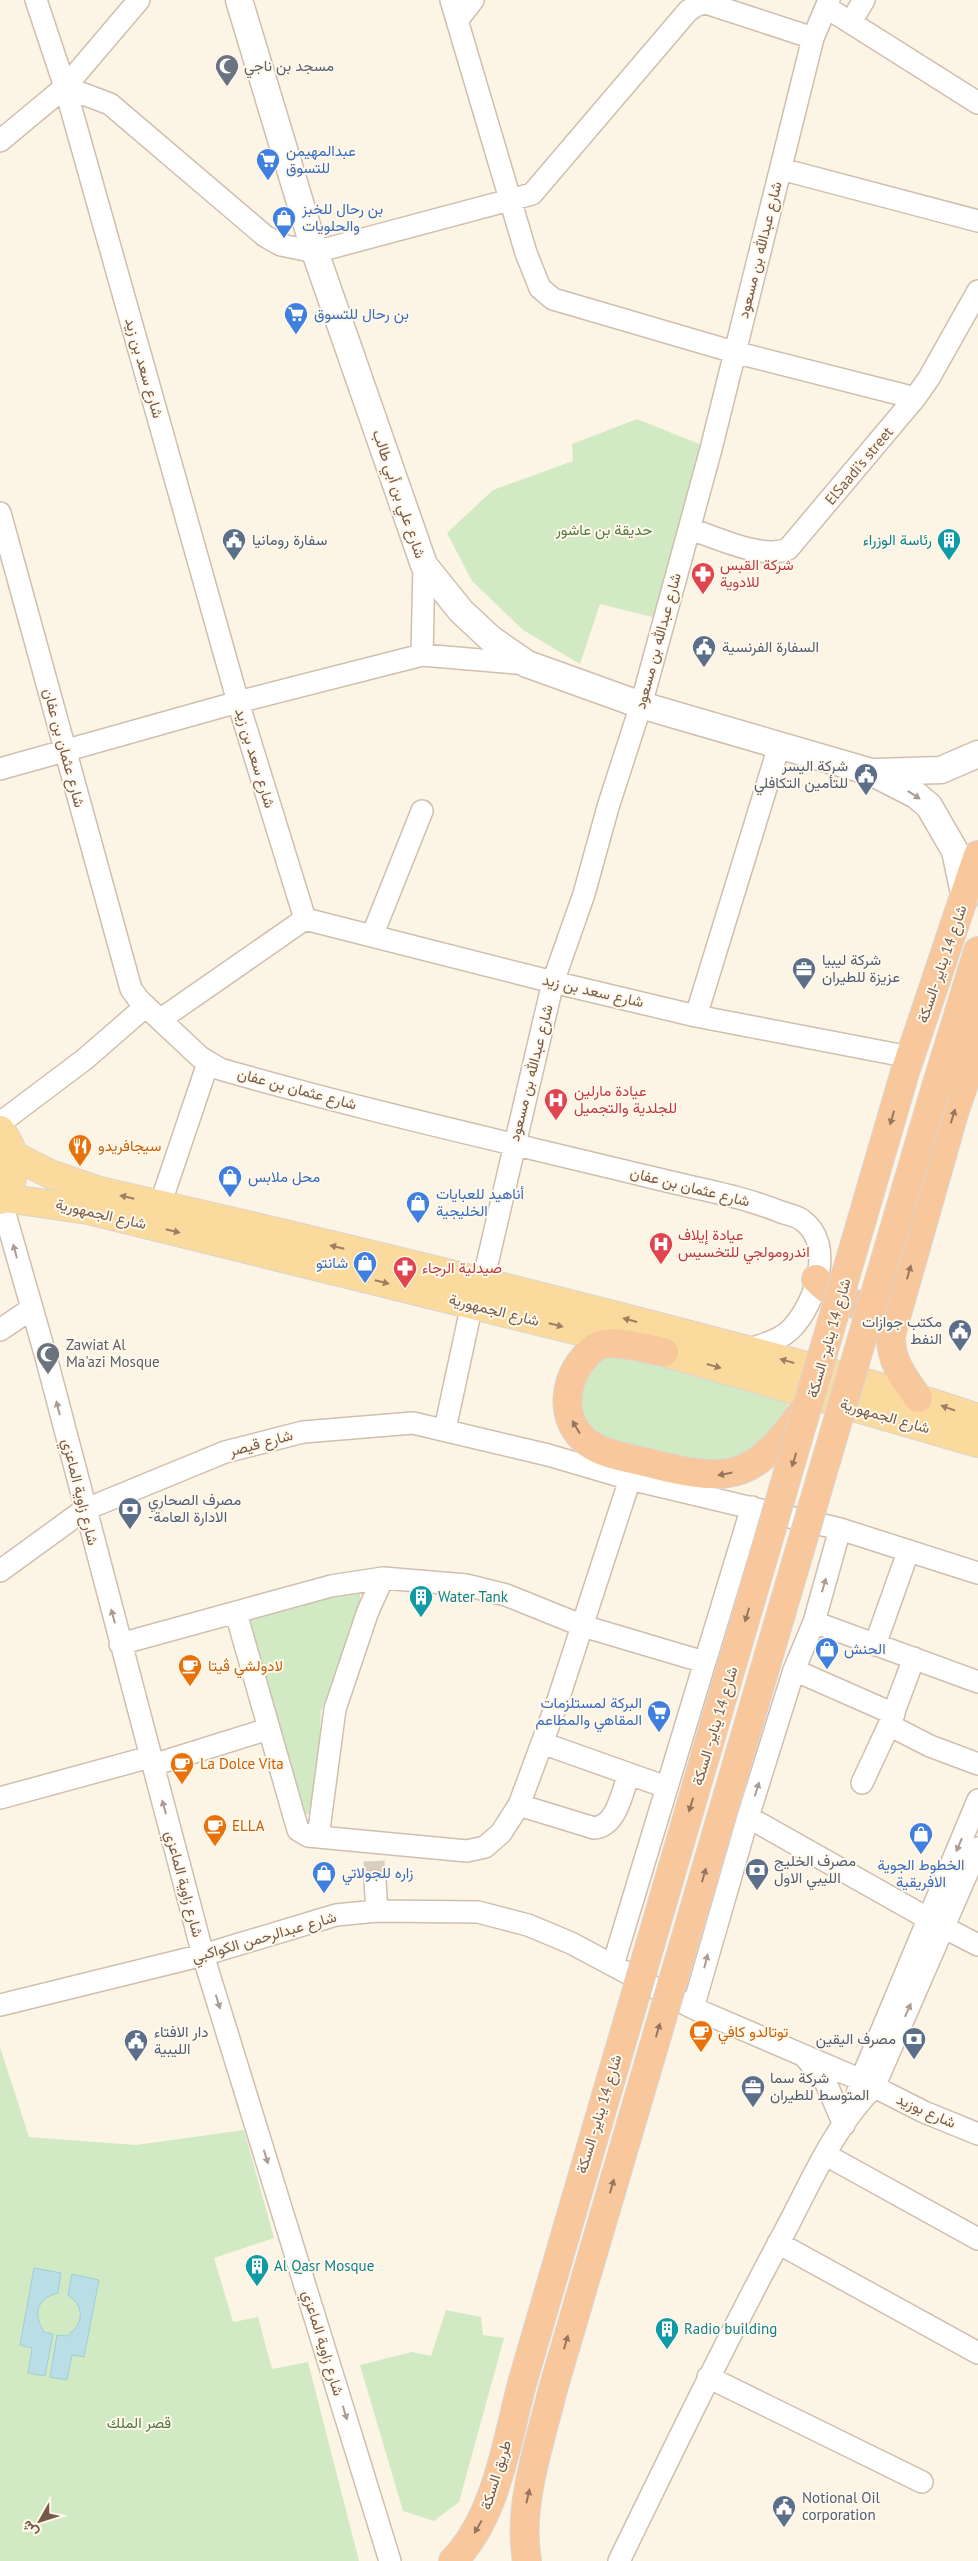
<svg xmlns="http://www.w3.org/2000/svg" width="978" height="2561" font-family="'PT Sans',Vazirmatn,sans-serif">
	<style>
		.green { fill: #d2eac3 }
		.water { fill: #b9dee6; stroke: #9fcdd8 }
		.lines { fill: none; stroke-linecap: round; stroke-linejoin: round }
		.minor-tunnel { stroke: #dacebe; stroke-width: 21; stroke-dasharray: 21 11; stroke-linecap: butt }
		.minor-casing { stroke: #d0beae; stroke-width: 24 }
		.tertiary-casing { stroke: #d0beae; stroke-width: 29 }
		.primary-casing { stroke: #dbd4d0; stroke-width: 30 }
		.trunk-casing { stroke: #dbd4d0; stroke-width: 30 }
		.minor { stroke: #fff; stroke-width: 21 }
		.tertiary { stroke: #fff; stroke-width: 26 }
		.primary { stroke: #fada9d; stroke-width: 28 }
		.trunk { stroke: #f8c89c; stroke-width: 28 }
		.trunk-bridge-casing { stroke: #dbd4d0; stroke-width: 30; stroke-linecap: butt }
		.trunk-bridge { stroke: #f8c89c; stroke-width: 28 }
		.oneway { fill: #ac9c92 }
		.oneway2 { fill: #96765e }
		.oneway3 { fill: #9d8063 }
		.labels { text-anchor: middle; stroke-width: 4; stroke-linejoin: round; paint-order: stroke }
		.worship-label { font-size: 15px; fill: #5b616d; stroke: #fff8eb; text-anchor: start }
		.shop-label { font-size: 15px; fill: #366cbe; stroke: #fff8eb; text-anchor: start }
		.street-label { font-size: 15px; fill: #755a4a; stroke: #fff8eb }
		.park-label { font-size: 15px; fill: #517a42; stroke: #fff8eb }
		.service-label { font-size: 15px; fill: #4e5e75; stroke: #fff8eb; text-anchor: start }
		.culture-label { font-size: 15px; fill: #0d838f; stroke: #fff8eb; text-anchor: start }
		.health-label { font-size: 15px; fill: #be3a42; stroke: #fff8eb; text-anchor: start }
		.food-label { font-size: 15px; fill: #c56008; stroke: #fff8eb; text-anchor: start }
	</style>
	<rect width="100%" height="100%" fill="#fcf4e5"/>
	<path class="green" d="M 637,419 L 704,446 L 656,618 L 600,604 L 580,664 L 523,630 L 472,581 L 447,533 L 493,490 L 573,461 L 572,444 Z
		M 615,1353 L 790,1397 L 783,1421 L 752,1455 L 713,1466 L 647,1451 L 596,1434 L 578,1416 L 578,1386 L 597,1359 Z
		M 359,1588 L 362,1609 L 321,1711 L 316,1811 L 300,1817 L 244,1617 Z
		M 0,2047 L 29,2137 L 136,2145 L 244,2130 L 274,2238 L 214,2258 L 233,2322 L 258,2317 L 272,2369 L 308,2362 L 359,2561 L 0,2561 Z
		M 446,2310 L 481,2317 L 483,2335 L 504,2338 L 459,2502 L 434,2521 L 403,2511 L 360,2365 L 412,2352 L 431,2356 Z"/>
	<path class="water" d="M 34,2268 L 61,2273 L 58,2293 C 36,2299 33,2314 44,2332 L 53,2334 L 45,2376 L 28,2373 L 32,2348 L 20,2345 Z
		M 72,2274 L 99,2280 L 84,2357 L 72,2355 L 67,2380 L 50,2377 L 57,2335 L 67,2336 C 83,2324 86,2308 68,2295 Z"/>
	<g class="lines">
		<path class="minor-tunnel" d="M 374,1861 L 375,1881"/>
		<g class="minor-casing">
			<path id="minor" d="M 36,0 L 65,87 L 238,702 L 305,919 L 553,982 L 696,1016 L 910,1057
				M 451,0 L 526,253 L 540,288 L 553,299 L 734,352 L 915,398
				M 826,7 L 978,103
				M 457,21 L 473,0
				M 851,22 L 864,0
				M 65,87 L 110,104 L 265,236 L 281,245 L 315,252 L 532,194 L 688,11 L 697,5 L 706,3 L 813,38
				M 0,141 L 65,87 L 139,0
				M 781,169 L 978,221
				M 0,513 L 131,989 L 139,1000 L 200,1057 L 220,1069 C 362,1110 506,1142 650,1177 C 693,1188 739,1195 781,1212 C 787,1214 797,1216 802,1220 C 836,1244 815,1304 792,1328 C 781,1340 762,1345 747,1350
				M 690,529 C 716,537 762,560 788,549 L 915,398 L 929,378 L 978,291
				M 422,655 L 424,565
				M 0,769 L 238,702 L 422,655 L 527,664
				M 372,936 L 422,811
				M 696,1016 L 779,746
				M 161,1019 L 305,919
				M 0,1123 L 85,1059 L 146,1006
				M 1,1200 L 46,1357 L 203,1955 L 390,2561
				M 160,1205 L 208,1063
				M 483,1281 L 553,982 L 584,894 L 608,807 L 641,705 L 711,449 L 813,38 L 829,0
				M 0,1330 L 31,1309
				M 445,1429 L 472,1304
				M 0,1571 L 84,1510 L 225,1452 L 303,1432 L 413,1423 L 548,1455 L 630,1479 L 840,1529 L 978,1573
				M 236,1613 L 298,1830 L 308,1836 L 467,1851 L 485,1847 L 501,1833 L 519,1805 L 558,1700 L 630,1479
				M 814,1622 L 978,1682
				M 120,1644 L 331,1586 L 383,1578 L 466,1585 L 506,1595 L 583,1626 L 704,1662
				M 875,1645 L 908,1552
				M 794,1670 L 894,1714
				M 889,1725 L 930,1746 L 978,1764
				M 542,1743 L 666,1787
				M 153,1765 L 268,1729
				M 862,1783 L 889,1725 L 914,1658
				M 0,1798 L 150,1757
				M 519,1805 L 594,1828 C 617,1826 622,1792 629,1774
				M 748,1817 L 927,1918
				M 318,1837 L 335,1709 L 368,1611 L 383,1578
				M 375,1881 L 377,1911
				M 945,1928 L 978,1945
				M 613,1965 L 752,1507
				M 0,2005 L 203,1955 L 336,1915 L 377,1911 L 478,1912 L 528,1925 L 571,1943 L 693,2008 L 861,2080 L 924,2112 L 978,2134
				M 693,2008 L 748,1817 L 794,1670 L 814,1622 L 840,1529
				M 806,2058 L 826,2083 L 844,2125
				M 857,2094 L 861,2080 L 978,1800
				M 826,2155 L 978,2239
				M 778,2243 L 978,2353
				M 708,2377 L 922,2482
				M 619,2561 C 673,2450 727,2339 785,2231 C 811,2182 834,2126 874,2087 L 978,1848"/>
		</g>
		<g class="tertiary-casing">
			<path id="tertiary" d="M 239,0 L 315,252 L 424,565 L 461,611 L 491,639 L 527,664 L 641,705 L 871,772 L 916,795 L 929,806 L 955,851 L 965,898
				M 877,772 L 941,770 L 978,754"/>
		</g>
		<g class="primary-casing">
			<path id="primary" d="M 0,1130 C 19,1154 17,1171 5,1198 L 0,1200
				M 13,1155 L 50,1174 L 96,1190 C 271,1230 446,1272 621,1317 C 741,1348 861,1379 978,1418
				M 5,1198 L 88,1210 L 664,1352 L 978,1443"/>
		</g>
		<g class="trunk-casing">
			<path id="trunk" d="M 905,1072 L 978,855
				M 936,1087 L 978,951
				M 816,1279 C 839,1302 863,1312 895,1305
				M 664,1352 C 646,1349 623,1341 604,1344 C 597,1345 590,1351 586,1356 C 563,1380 559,1421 588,1443 C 604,1455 630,1458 649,1463 C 736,1486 756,1477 808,1404
				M 918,1398 C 904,1378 890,1361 891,1335 L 954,1113 L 972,1060 L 966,992
				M 453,2561 C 497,2517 507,2439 523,2380
				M 527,2561 C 517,2506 540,2443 553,2389"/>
		</g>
		<use href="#minor" class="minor"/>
		<use href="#tertiary" class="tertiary"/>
		<use href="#primary" class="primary"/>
		<use href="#trunk" class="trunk"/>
		<g class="trunk-bridge-casing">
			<path id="trunk-bridge" d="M 523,2380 C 648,1943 780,1509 905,1072
				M 553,2389 L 936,1087"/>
		</g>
		<use href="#trunk-bridge" class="trunk-bridge"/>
	</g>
	<defs><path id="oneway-solid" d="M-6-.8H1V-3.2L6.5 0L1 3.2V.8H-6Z" transform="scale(1.25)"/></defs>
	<g class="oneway">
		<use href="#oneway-solid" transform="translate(914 795) rotate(33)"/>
		<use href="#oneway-solid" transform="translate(15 1251) rotate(-105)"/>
		<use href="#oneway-solid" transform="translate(58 1408) rotate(-104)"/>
		<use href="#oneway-solid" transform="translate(824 1585) rotate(-74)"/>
		<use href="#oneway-solid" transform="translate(113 1616) rotate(-105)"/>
		<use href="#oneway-solid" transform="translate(757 1789) rotate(-73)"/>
		<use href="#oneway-solid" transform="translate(164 1807) rotate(-105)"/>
		<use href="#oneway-solid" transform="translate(959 1845) rotate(113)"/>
		<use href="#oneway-solid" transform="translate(706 1961) rotate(-76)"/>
		<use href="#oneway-solid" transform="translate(218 2002) rotate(73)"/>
		<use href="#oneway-solid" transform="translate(908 2010) rotate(-66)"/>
		<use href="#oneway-solid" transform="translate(266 2157) rotate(73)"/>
		<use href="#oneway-solid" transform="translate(345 2413) rotate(73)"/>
	</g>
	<g class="oneway2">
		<use href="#oneway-solid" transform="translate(953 1116) rotate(-73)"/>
		<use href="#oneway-solid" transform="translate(892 1118) rotate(106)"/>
		<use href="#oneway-solid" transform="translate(909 1272) rotate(-74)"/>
		<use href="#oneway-solid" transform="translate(576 1427) rotate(-121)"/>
		<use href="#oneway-solid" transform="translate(794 1460) rotate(107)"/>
		<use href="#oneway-solid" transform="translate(725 1474) rotate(169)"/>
		<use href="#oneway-solid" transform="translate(747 1615) rotate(107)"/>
		<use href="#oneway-solid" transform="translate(691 1805) rotate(107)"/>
		<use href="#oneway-solid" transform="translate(704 1875) rotate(-74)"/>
		<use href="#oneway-solid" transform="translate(658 2030) rotate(-74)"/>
		<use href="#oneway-solid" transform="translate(612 2186) rotate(-74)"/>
		<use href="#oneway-solid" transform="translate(566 2342) rotate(-74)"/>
		<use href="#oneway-solid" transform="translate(528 2496) rotate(-77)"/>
		<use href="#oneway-solid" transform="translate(478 2527) rotate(120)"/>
	</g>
	<g class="oneway3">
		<use href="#oneway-solid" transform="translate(127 1197) rotate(-167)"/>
		<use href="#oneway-solid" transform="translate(173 1231) rotate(14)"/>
		<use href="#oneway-solid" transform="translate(337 1247) rotate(-167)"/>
		<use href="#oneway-solid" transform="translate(382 1282) rotate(14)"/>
		<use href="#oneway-solid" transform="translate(630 1320) rotate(-165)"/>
		<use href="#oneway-solid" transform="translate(556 1325) rotate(14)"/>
		<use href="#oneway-solid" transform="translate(787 1361) rotate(-164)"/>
		<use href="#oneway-solid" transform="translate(714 1366) rotate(16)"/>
		<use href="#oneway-solid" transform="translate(948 1408) rotate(-161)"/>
	</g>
	<defs>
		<g id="mosque-pin" transform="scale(1.25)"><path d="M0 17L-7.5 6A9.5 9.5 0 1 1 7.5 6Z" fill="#6b7280" stroke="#fff8eb"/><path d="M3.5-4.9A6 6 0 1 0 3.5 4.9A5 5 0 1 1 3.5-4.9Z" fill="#fff"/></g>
		<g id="supermarket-pin" transform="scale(1.25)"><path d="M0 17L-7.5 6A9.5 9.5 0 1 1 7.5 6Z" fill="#3f7fe0" stroke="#fff8eb"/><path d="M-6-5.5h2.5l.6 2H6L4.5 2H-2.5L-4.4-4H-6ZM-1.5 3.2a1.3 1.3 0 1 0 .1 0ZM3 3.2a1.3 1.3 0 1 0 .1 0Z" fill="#fff"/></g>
		<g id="shop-pin" transform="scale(1.25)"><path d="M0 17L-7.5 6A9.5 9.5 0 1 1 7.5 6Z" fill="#3f7fe0" stroke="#fff8eb"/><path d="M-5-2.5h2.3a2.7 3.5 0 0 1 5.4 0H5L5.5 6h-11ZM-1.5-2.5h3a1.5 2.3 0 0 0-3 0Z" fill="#fff"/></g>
		<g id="civic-pin" transform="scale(1.25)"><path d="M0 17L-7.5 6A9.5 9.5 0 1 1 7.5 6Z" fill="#5c6f8a" stroke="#fff8eb"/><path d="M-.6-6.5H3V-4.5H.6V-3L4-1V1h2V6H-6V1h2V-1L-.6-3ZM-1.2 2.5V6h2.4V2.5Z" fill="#fff"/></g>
		<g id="building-pin" transform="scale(1.25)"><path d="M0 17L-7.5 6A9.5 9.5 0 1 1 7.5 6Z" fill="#0f9aa8" stroke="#fff8eb"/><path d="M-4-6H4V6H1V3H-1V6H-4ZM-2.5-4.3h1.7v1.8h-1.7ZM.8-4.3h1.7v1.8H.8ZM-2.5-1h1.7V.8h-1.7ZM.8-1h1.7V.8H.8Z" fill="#fff"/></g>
		<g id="pharmacy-pin" transform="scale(1.25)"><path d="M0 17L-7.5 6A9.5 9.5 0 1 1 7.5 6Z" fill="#e0444e" stroke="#fff8eb"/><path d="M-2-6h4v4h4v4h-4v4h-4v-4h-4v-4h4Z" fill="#fff"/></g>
		<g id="office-pin" transform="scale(1.25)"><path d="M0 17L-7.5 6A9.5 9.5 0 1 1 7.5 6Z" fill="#5c6f8a" stroke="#fff8eb"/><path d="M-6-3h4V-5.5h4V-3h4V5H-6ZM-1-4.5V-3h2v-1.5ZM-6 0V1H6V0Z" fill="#fff"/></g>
		<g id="hospital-pin" transform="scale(1.25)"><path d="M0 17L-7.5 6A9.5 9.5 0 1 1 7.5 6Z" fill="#e0444e" stroke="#fff8eb"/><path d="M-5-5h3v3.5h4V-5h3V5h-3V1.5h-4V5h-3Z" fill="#fff"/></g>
		<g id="restaurant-pin" transform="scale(1.25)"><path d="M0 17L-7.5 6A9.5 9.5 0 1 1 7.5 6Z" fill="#e8710a" stroke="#fff8eb"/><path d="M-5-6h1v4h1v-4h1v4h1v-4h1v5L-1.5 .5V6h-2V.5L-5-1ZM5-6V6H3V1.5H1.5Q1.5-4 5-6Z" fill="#fff"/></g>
		<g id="bank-pin" transform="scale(1.25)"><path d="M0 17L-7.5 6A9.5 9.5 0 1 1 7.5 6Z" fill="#5c6f8a" stroke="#fff8eb"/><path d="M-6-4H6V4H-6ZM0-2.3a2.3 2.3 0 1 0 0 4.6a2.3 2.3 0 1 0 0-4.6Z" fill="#fff"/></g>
		<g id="cafe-pin" transform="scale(1.25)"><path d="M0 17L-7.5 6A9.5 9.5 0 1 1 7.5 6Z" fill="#e8710a" stroke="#fff8eb"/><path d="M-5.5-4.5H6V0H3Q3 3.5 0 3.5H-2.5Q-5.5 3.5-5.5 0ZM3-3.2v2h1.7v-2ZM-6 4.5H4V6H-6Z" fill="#fff"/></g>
	</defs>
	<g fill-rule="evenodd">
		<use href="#mosque-pin" x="227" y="66"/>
		<use href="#supermarket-pin" x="268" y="160"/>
		<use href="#shop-pin" x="284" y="218"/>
		<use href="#supermarket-pin" x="296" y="314"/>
		<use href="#civic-pin" x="234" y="540"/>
		<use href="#building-pin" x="949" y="540"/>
		<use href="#pharmacy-pin" x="703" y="574"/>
		<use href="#civic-pin" x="704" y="647"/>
		<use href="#civic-pin" x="866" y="775"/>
		<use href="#office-pin" x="804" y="969"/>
		<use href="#hospital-pin" x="556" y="1100"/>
		<use href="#restaurant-pin" x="80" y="1146"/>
		<use href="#shop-pin" x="230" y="1177"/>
		<use href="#shop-pin" x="418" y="1203"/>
		<use href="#hospital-pin" x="661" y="1244"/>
		<use href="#shop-pin" x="365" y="1263"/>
		<use href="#pharmacy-pin" x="405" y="1268"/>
		<use href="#civic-pin" x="960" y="1331"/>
		<use href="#mosque-pin" x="48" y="1354"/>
		<use href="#bank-pin" x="130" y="1509"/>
		<use href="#building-pin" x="421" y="1597"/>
		<use href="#shop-pin" x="827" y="1649"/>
		<use href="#cafe-pin" x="190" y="1666"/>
		<use href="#supermarket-pin" x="659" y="1712"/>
		<use href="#cafe-pin" x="182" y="1764"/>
		<use href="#cafe-pin" x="215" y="1826"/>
		<use href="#shop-pin" x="921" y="1834"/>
		<use href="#bank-pin" x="757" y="1870"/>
		<use href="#shop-pin" x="324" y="1873"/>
		<use href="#cafe-pin" x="701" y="2032"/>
		<use href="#bank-pin" x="914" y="2039"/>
		<use href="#civic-pin" x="136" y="2041"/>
		<use href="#office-pin" x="753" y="2087"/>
		<use href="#building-pin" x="257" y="2266"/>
		<use href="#building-pin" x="667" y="2329"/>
		<use href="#civic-pin" x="784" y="2507"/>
	</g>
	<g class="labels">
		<g class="worship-label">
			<text x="244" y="71">مسجد بن ناجي</text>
			<text x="66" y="1350">Zawiat Al<tspan x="66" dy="17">Ma'azi Mosque</tspan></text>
		</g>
		<g class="shop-label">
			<text x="286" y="156">عبدالمهيمن<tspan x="286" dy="17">للتسوق</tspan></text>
			<text x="302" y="214">بن رحال للخبز<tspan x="302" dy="17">والحلويات</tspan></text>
			<text x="314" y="319">بن رحال للتسوق</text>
			<text x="248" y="1182">محل ملابس</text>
			<text x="436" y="1199">أناهيد للعبايات<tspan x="436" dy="17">الخليجية</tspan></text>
			<text x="348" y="1268" text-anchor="end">شانتو</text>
			<text x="844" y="1654">الحنش</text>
			<text x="642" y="1708" text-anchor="end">البركة لمستلزمات<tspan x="642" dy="17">المقاهي والمطاعم</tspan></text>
			<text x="921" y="1870" text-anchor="middle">الخطوط الجوية<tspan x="921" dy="17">الافريقية</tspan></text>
			<text x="342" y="1878">زاره للجولاتي</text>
		</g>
		<g class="street-label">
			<text transform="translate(760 250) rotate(-76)" y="5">شارع عبدالله بن مسعود</text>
			<text transform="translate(144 368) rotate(74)" y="5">شارع سعد بن زيد</text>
			<text transform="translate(859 466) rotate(-50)" y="5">ElSaadi’s street</text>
			<text transform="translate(399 494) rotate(71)" y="5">شارع علي بن أبي طالب</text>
			<text transform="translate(658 641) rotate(-75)" y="5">شارع عبدالله بن مسعود</text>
			<text transform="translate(64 748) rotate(75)" y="5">شارع عثمان بن عفان</text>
			<text transform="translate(255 758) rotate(73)" y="5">شارع سعد بن زيد</text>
			<text transform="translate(942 964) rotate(-71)" y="5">شارع 14 يناير -السكة</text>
			<text transform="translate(593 991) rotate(13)" y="5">شارع سعد بن زيد</text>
			<text transform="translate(531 1073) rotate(-76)" y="5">شارع عبدالله بن مسعود</text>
			<text transform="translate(297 1089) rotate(15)" y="5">شارع عثمان بن عفان</text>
			<text transform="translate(690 1187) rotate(14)" y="5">شارع عثمان بن عفان</text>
			<text transform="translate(101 1214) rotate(13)" y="5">شارع الجمهورية</text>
			<text transform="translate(494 1310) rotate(14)" y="5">شارع الجمهورية</text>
			<text transform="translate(829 1338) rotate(-74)" y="5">شارع 14 يناير- السكة</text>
			<text transform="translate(885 1416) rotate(16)" y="5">شارع الجمهورية</text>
			<text transform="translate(261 1443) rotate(-15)" y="5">شارع قيصر</text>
			<text transform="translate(80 1492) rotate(76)" y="5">شارع زاوية الماعزي</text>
			<text transform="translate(715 1726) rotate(-73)" y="5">شارع 14 يناير- السكة</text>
			<text transform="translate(184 1884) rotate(75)" y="5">شارع زاوية الماعزي</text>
			<text transform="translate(264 1937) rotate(-16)" y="5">شارع عبدالرحمن الكواكبي</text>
			<text transform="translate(926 2111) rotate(24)" y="5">شارع بوزيد</text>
			<text transform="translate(599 2114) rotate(-73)" y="5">شارع 14 يناير- السكة</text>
			<text transform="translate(323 2343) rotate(73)" y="5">شارع زاوية الماعزي</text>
			<text transform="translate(496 2475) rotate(-73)" y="5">طريق السكة</text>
		</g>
		<g class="park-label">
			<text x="604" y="535">حديقة بن عاشور</text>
			<text x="139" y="2428">قصر الملك</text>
		</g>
		<g class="service-label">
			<text x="252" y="545">سفارة رومانيا</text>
			<text x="722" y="652">السفارة الفرنسية</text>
			<text x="848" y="771" text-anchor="end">شركة اليسر<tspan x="848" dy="17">للتأمين التكافلي</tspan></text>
			<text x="822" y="965">شركة ليبيا<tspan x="822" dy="17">عزيزة للطيران</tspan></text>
			<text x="942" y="1327" text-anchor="end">مكتب جوازات<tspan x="942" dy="17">النفط</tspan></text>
			<text x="148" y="1505">مصرف الصحاري<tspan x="148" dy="17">-الادارة العامة</tspan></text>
			<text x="774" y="1866">مصرف الخليج<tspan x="774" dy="17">الليبي الاول</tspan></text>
			<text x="154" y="2037">دار اﻻفتاء<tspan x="154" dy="17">الليبية</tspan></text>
			<text x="896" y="2044" text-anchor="end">مصرف اليقين</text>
			<text x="770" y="2083">شركة سما<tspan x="770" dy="17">المتوسط للطيران</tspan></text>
			<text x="802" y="2503">Notional Oil<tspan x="802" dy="17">corporation</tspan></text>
		</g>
		<g class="culture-label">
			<text x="932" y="545" text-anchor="end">رئاسة الوزراء</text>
			<text x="438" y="1602">Water Tank</text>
			<text x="274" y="2271">Al Qasr Mosque</text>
			<text x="684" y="2334">Radio building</text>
		</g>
		<g class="health-label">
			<text x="720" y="570">شركة القبس<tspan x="720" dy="17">للادوية</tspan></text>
			<text x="574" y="1096">عيادة مارلين<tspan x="574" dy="17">للجلدية والتجميل</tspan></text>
			<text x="678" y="1240">عيادة إيلاف<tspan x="678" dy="17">اندرومولجي للتخسيس</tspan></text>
			<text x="422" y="1273">صيدلية الرجاء</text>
		</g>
		<g class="food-label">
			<text x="98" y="1151">سيجافريدو</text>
			<text x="208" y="1671">لادولشي ڤيتا</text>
			<text x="200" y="1769">La Dolce Vita</text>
			<text x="232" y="1831">ELLA</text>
			<text x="718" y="2037">توتالدو كافي</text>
		</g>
	</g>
	<g transform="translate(40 2521) rotate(231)" stroke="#fff8eb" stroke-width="4" paint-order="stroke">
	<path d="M0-4L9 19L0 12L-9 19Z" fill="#755a4a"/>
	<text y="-8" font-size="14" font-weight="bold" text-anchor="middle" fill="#755a4a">ش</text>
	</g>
</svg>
